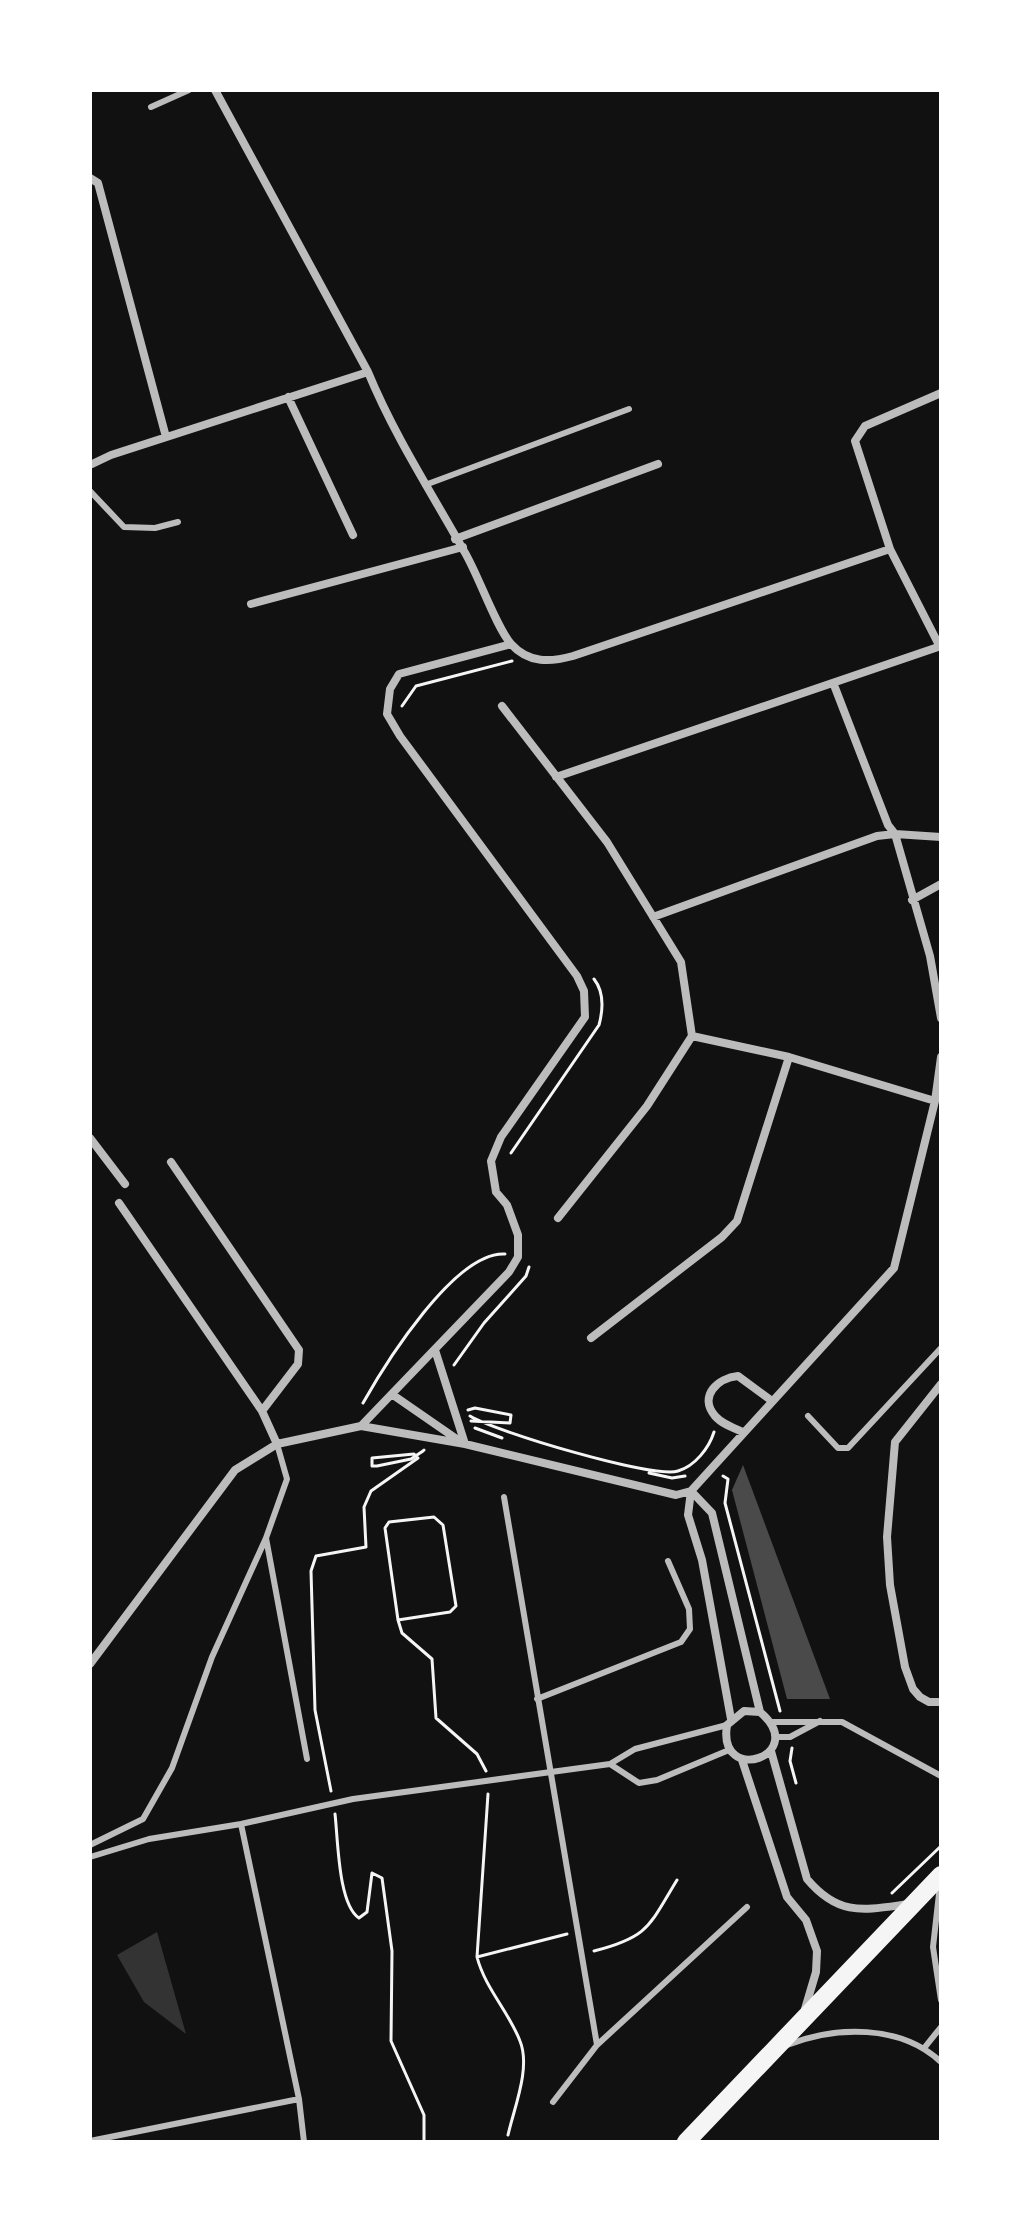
<svg xmlns="http://www.w3.org/2000/svg" width="1031" height="2232" font-family="'Space Grotesk',sans-serif">
	<style>
		.water { fill: #333 }
		.building { fill: #4a4a4a }
		.lines { fill: none; stroke-linecap: round; stroke-linejoin: round }
		.path { stroke: #f5f5f5; stroke-width: 3 }
		.service { stroke: #bcbcbc; stroke-width: 6 }
		.minor { stroke: #bcbcbc; stroke-width: 8 }
		.primary { stroke: #f5f5f5; stroke-width: 18 }
	</style>
	<rect width="100%" height="100%" fill="#111"/>
	<path class="water" d="M 157,1932 L 186,2034 L 144,2002 L 117,1955 Z"/>
	<path class="building" d="M 743,1465 L 830,1699 L 787,1699 L 732,1490 Z"/>
	<g class="lines">
		<path class="path" d="M 402,706 L 416,686 L 512,661
			M 511,1153 L 599,1025 C 603,1010 605,993 594,979
			M 454,1365 L 484,1323 L 526,1276 L 529,1267
			M 363,1403 C 385,1364 455,1251 505,1254
			M 468,1410 L 475,1408 L 511,1415 L 510,1423 L 471,1421
			M 470,1416 C 494,1431 653,1479 678,1471 C 695,1466 709,1448 714,1432
			M 475,1428 L 502,1438
			M 649,1473 L 672,1478 L 685,1476
			M 723,1476 L 728,1479 L 725,1503 L 780,1711
			M 398,1620 L 450,1612 L 456,1606 L 443,1525 L 434,1517 L 389,1522 L 385,1528 L 398,1620 L 402,1633 L 432,1659 L 436,1718 L 477,1754 L 486,1771
			M 792,1748 L 790,1761 L 796,1783
			M 331,1791 L 315,1710 L 311,1571 L 316,1556 L 366,1547 L 364,1507 L 371,1491 L 418,1458 L 414,1454 L 372,1458 L 372,1466 L 377,1466 L 411,1459 L 423,1451 L 424,1450
			M 488,1794 L 477,1957 C 485,1988 509,2012 520,2041 C 531,2068 514,2108 508,2135
			M 335,1814 C 338,1839 338,1904 359,1918 L 367,1912 L 372,1873 L 382,1878 L 392,1951 L 391,2041 L 424,2115 L 424,2142
			M 892,1893 L 941,1846
			M 594,1951 C 649,1937 649,1926 677,1880
			M 477,1957 L 567,1934"/>
		<path class="service" d="M 151,107 L 189,90
			M 425,485 L 629,409
			M 90,491 L 124,527 L 155,528 L 178,522
			M 808,1416 L 838,1448 L 848,1448 L 941,1348
			M 277,1444 L 287,1479 L 266,1538 L 307,1759
			M 504,1497 L 597,2045
			M 537,1699 L 681,1642 L 690,1629 L 689,1609 L 668,1561
			M 772,1722 L 842,1722 L 941,1776
			M 776,1737 L 790,1737 L 820,1721
			M 610,1764 L 639,1783 L 657,1780 L 729,1750
			M 241,1824 L 299,2099 L 304,2142
			M 90,1845 L 143,1819 L 172,1768 L 212,1657 L 266,1538
			M 90,1857 L 149,1839 L 241,1824 L 353,1799 L 610,1764 L 635,1749 L 727,1725
			M 940,1885 L 933,1947 L 941,2000
			M 787,2045 C 836,2026 900,2024 941,2062
			M 925,2047 L 941,2027
			M 553,2102 L 597,2045 L 747,1907
			M 90,2141 L 299,2099"/>
		<path class="minor" d="M 215,90 L 368,372 C 394,435 431,492 464,551 C 478,574 496,627 511,644 C 529,664 551,662 573,656 L 890,549
			M 90,178 L 98,183 L 166,437
			M 288,397 L 353,535
			M 90,465 L 111,455 L 368,372
			M 455,539 L 658,464
			M 251,604 L 463,547
			M 940,647 L 890,549 L 855,441 L 865,426 L 941,393
			M 834,685 L 888,825 L 895,834 L 941,837
			M 502,706 L 607,842 L 681,962 L 692,1036 L 647,1106 L 558,1218
			M 556,777 L 941,646
			M 912,900 L 941,884
			M 653,917 L 877,836 L 895,834 L 930,956 L 941,1018
			M 692,1036 L 789,1057 L 935,1101
			M 90,1138 L 125,1184
			M 171,1162 L 299,1350 L 298,1364 L 262,1411 L 277,1444
			M 119,1203 L 262,1411
			M 591,1338 L 722,1237 L 737,1221 L 789,1057
			M 435,1350 L 465,1444
			M 941,1384 L 895,1442 L 887,1537 L 890,1585 L 905,1667 L 913,1689 L 920,1697 L 929,1702 L 941,1702
			M 393,1395 L 461,1442
			M 361,1426 L 465,1444 L 676,1495 L 691,1491
			M 743,1432 C 733,1428 722,1424 715,1416 C 698,1396 718,1378 738,1376 L 772,1401
			M 691,1491 L 712,1513 L 760,1712 C 811,1755 717,1787 727,1725 L 744,1711 L 760,1712
			M 90,1664 L 235,1470 L 277,1444 L 361,1426 L 509,1272 L 518,1257 L 518,1235 L 507,1205 L 496,1192 L 491,1161 L 501,1137 L 585,1017 L 584,991 L 577,976 L 400,736 L 387,714 L 390,689 L 399,674 L 511,644
			M 731,1719 L 702,1560 L 688,1515 L 691,1491 L 894,1268 L 935,1101 L 941,1057
			M 771,1751 L 807,1879 C 839,1917 864,1910 909,1904
			M 742,1760 L 787,1897 L 806,1920 L 817,1951 L 816,1972 L 805,2009"/>
		<path class="primary" d="M 686,2142 L 941,1875"/>
	</g>
	<rect width="1031" height="2232" fill="none" stroke="#ffffff" stroke-width="184"/>
</svg>
